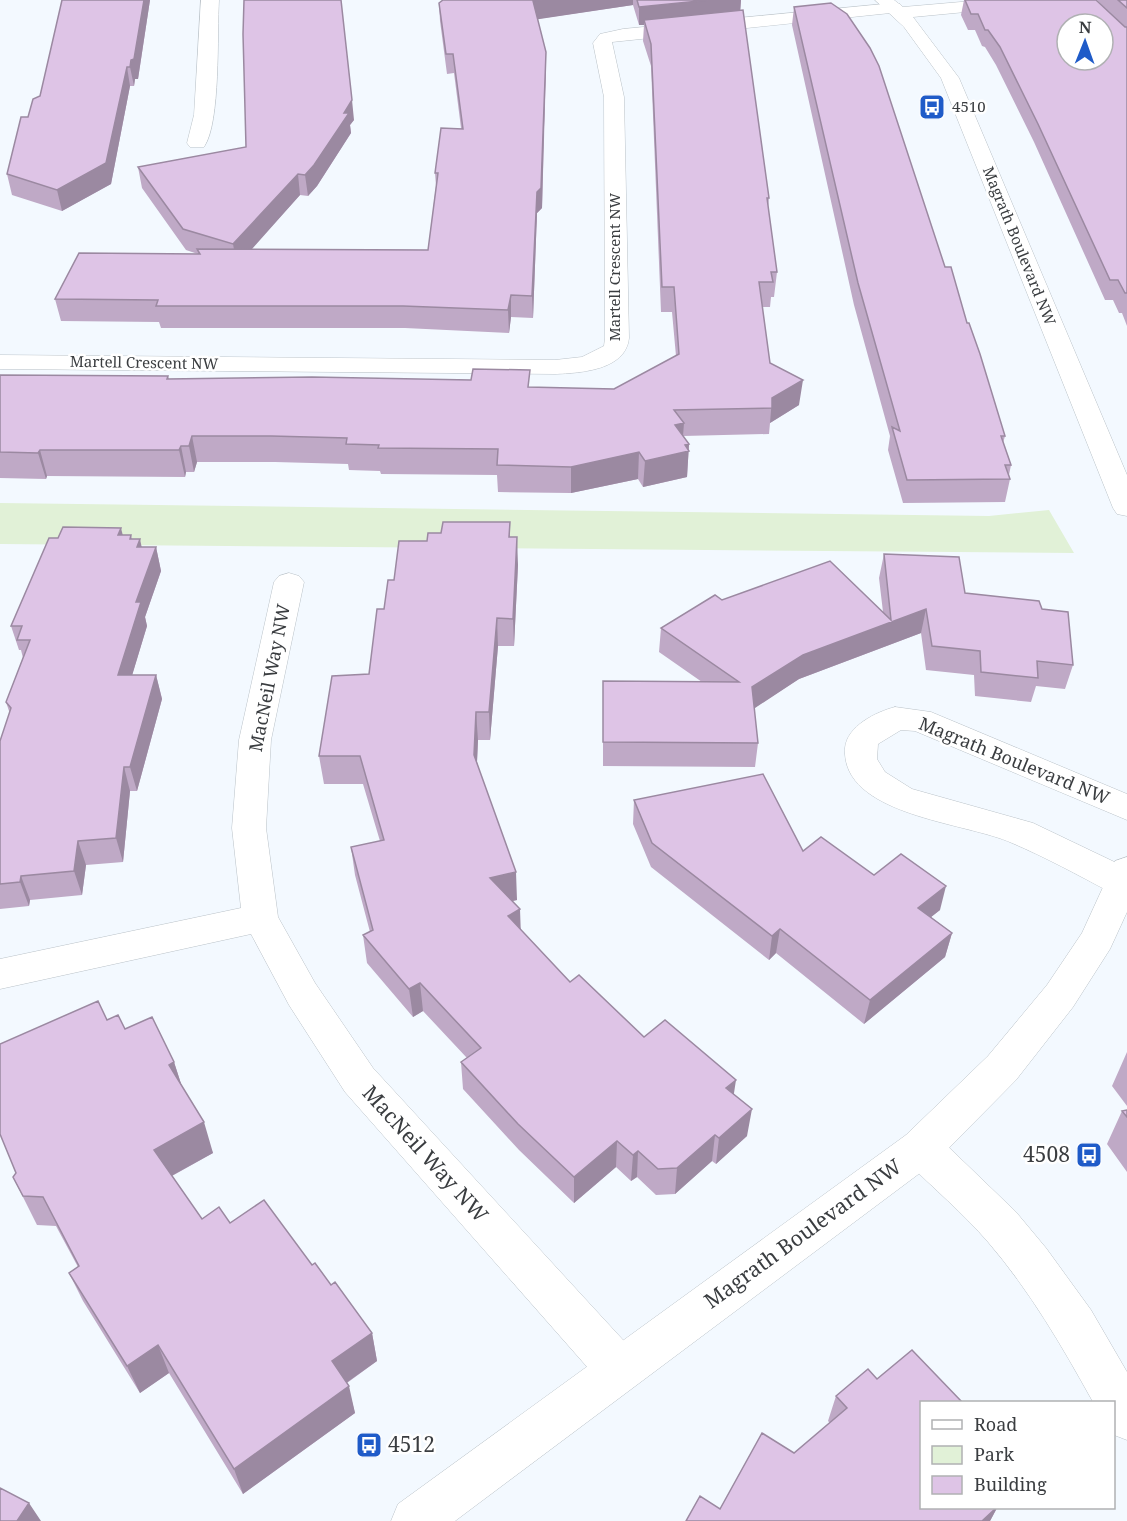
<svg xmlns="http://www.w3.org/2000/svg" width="1127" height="1521" font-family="'Noto Serif',serif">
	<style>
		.green { fill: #e1f1d7 }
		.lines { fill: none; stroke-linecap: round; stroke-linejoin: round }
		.minor-casing { stroke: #bac2c8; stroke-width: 1 }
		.tertiary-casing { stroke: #bac2c8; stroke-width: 1 }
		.minor { fill: #fff; fill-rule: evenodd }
		.tertiary { fill: #fff; fill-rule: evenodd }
		.wall { fill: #bfa9c6 }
		.shaded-wall { fill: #9b89a1 }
		.building { fill: #dec4e6; stroke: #9b89a1; stroke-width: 1.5; fill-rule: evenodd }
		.labels { text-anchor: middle; stroke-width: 5; stroke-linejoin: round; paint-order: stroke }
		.far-poi-label { font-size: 15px; fill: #3a3d40; stroke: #fff; text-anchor: start }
		.far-street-label { font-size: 15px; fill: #3a3d40; stroke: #fff }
		.street-label { font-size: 18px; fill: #3a3d40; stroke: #fff }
		.near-street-label { font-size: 21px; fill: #3a3d40; stroke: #fff }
		.near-poi-label { font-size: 21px; fill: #3a3d40; stroke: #fff; text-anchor: end }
	</style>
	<rect width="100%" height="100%" fill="#f3f9ff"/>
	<path class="green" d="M 0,503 L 989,516 L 1049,510 L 1074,553 L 0,544 Z"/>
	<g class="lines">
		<g class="minor-casing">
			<path id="minor" d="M 201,0 L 219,0 C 217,32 221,123 204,147 L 190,147 L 187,143 L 194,115 Z
				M 894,3 L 900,4 L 903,8 L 900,12 L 612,42 L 624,97 L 629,338 C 626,370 581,373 555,374 L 0,369 L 0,355 L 555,360 L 582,357 L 604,346 L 605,338 L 604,97 L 593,43 L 600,34 L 623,29 Z
				M 289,573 L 299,576 L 304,582 L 271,740 L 266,828 L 278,917 L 315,983 L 373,1068 L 635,1353 L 642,1369 L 635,1385 L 619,1391 L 603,1385 L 345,1092 L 289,1005 L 251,934 L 0,989 L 0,959 L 241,908 L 232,828 L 239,740 L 274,582 L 279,576 Z
				M 895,707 L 931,712 L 1127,794 L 1127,820 L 915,731 L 901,730 L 878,744 L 877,759 L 885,772 L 912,789 L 1033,823 L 1127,868 L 1127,894 L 1123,896 L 1110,892 C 1078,875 1045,857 1012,843 C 966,822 841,816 845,748 C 847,726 876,712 895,707 Z
				M 921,1130 L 936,1135 L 1016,1212 L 1046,1248 L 1091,1310 L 1127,1372 L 1127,1440 L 1114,1435 L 1114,1402 L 1093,1402 C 1062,1346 1030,1291 988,1242 C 963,1213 933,1188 906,1161 L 900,1148 L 906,1135 Z"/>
		</g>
		<g class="tertiary-casing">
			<path id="tertiary" d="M 875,0 L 894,0 L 903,7 L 984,0 L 1048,0 L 1045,4 L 1039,5 L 913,17 L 959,78 L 1127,475 L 1127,516 L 1117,514 L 1113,508 L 941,78 L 904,27 Z
				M 1127,857 L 1127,912 L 1110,949 L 1073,1007 L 1016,1080 L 936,1161 L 455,1521 L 391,1521 L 398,1504 L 906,1135 L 988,1056 L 1047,985 L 1082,933 L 1115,861 Z"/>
		</g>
		<use href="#minor" class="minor"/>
		<use href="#tertiary" class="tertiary"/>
	</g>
	<path class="wall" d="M 62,0 L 150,0 L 138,79 L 135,79 L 134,86 L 130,86 L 111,184 L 62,211 L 12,195 L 7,174 L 28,117 L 40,96 Z
		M 443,0 L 741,0 L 740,10 L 769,198 L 768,208 L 777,272 L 774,297 L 771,297 L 770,307 L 762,307 L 770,363 L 799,405 L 770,423 L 769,434 L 683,436 L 689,444 L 687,477 L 643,487 L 638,479 L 571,493 L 498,492 L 497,475 L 381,474 L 380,471 L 349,470 L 348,464 L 275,462 L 197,462 L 194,472 L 186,472 L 185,477 L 47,476 L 46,479 L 0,478 L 0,375 L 168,376 L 169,379 L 614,389 L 676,356 L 672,312 L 661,312 L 651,66 L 643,41 L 644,25 L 639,25 L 633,5 L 537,19 L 546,52 L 546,72 L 542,208 L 537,213 L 533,318 L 511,317 L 509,333 L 405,328 L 161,328 L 159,322 L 61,321 L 55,299 L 198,254 L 186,250 L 142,188 L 138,167 L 246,147 L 354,120 L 350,125 L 351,133 L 317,186 L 308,196 L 300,195 L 251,249 L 428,250 L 436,186 L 435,173 L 461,128 L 454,73 L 447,74 L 440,21 L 439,3 Z
		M 964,0 L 1096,0 L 1125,27 L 1097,0 L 1127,0 L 1127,326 L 1122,313 L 1119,313 L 1113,300 L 1105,300 L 1034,142 L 996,65 L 985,47 L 982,46 L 975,30 L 968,30 L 961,15 Z
		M 794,7 L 945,267 L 967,323 L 1005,436 L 1003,443 L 1011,465 L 1009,475 L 1010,479 L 1005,502 L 903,503 L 888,450 L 890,436 L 854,305 L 792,25 Z
		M 510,522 L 510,537 L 518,565 L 514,646 L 498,646 L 490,740 L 478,740 L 477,762 L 517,900 L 512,901 L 521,930 L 570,982 L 644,1037 L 734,1095 L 747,1136 L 716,1164 L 712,1161 L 675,1194 L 656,1195 L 637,1177 L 631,1181 L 616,1167 L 574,1203 L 519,1150 L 463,1089 L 461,1062 L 467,1058 L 423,1011 L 413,1017 L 367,963 L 363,935 L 370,932 L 355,875 L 351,847 L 380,841 L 363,784 L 324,784 L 319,756 L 369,674 L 384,609 L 394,580 L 427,541 L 441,533 Z
		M 123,535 L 131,535 L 132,539 L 142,547 L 156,547 L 161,571 L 145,617 L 147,626 L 132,675 L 156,675 L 162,699 L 137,791 L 130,791 L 123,862 L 86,865 L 82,895 L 30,900 L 29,906 L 0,909 L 0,741 L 10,714 L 6,702 L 23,658 L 21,650 L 19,650 L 11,626 L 58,538 Z
		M 884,554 L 965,593 L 1042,609 L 1073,665 L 1065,689 L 1036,686 L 1031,702 L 975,696 L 974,675 L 926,670 L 921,633 L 799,679 L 754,708 L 758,743 L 755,767 L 603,766 L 603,681 L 702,682 L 659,652 L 661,628 L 722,600 L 883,612 L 879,578 Z
		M 634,800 L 803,851 L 874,875 L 940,910 L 931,917 L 952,933 L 945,957 L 864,1024 L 776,953 L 769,960 L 651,867 L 633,824 Z
		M 107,1020 L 125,1029 L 174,1062 L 182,1087 L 213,1153 L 172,1176 L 202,1219 L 230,1223 L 312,1265 L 331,1285 L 372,1333 L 377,1361 L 347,1383 L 355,1413 L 243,1494 L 169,1373 L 140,1393 L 83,1301 L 69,1273 L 78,1267 L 56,1226 L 37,1225 L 13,1177 Z
		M 1127,1052 L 1127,1106 L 1112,1086 Z
		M 1127,1110 L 1127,1172 L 1107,1144 L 1122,1111 Z
		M 868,1369 L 921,1508 L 997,1508 L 990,1521 L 686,1521 L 720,1509 L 794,1453 L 830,1423 L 828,1421 L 836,1396 Z"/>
	<path class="shaded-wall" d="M 144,0 L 150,0 L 138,79 L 135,79 L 134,86 L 130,67 Z
		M 542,0 L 633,0 L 633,5 L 533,20 L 533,1 Z
		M 709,0 L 741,0 L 740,16 L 644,20 L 644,25 L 639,25 L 639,7 Z
		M 546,52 L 542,208 L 537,213 L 533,318 L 532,296 L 537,192 Z
		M 127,67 L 130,86 L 111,184 L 62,211 L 57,190 Z
		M 352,100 L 354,120 L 350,125 L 351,133 L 317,186 L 308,196 L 305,175 Z
		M 298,174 L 300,195 L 237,266 L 233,244 Z
		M 511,295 L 511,317 L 509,333 L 508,310 Z
		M 803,380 L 799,405 L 770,423 L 772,398 Z
		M 684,423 L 682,449 L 675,425 Z
		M 192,436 L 197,462 L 194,472 L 189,446 Z
		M 689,444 L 687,477 L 643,487 L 645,461 Z
		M 181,446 L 186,472 L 185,477 L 179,450 Z
		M 40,450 L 47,476 L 46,479 L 38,453 Z
		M 639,452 L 638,479 L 571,493 L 571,467 Z
		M 121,528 L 127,552 L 118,535 Z
		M 517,537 L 518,565 L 514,646 L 513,619 Z
		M 140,539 L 145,563 L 137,547 Z
		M 156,547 L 161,571 L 145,617 L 147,626 L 125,699 L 118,675 L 136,602 Z
		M 926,609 L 921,633 L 799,679 L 749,712 L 752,687 L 803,655 Z
		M 497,618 L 498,646 L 490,740 L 489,712 Z
		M 156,675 L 162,699 L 137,791 L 130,767 Z
		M 476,712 L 478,740 L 476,783 L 474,755 Z
		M 124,767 L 130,791 L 123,862 L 116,838 Z
		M 78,841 L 86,865 L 82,895 L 74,871 Z
		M 516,872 L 517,900 L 491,906 L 490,878 Z
		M 21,876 L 30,900 L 29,906 L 20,882 Z
		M 946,886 L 940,910 L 912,932 L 918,908 Z
		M 520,909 L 521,937 L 508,916 Z
		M 780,929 L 776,953 L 769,960 L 772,936 Z
		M 952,933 L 945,957 L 864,1024 L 870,1000 Z
		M 420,983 L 423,1011 L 413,1017 L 409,989 Z
		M 174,1062 L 184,1093 L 169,1065 Z
		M 736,1080 L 732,1106 L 726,1088 Z
		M 752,1109 L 747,1136 L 716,1164 L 719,1138 Z
		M 204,1122 L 213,1153 L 164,1180 L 154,1150 Z
		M 715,1135 L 712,1161 L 675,1194 L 677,1168 Z
		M 617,1141 L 616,1167 L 574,1203 L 574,1177 Z
		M 638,1151 L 637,1177 L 631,1181 L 633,1155 Z
		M 372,1333 L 377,1361 L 339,1388 L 332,1361 Z
		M 158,1345 L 169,1373 L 140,1393 L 127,1366 Z
		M 349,1386 L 355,1413 L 243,1494 L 234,1469 Z
		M 29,1503 L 41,1521 L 17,1521 Z
		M 996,1508 L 997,1508 L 990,1521 L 982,1521 Z"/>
	<path class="building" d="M 62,0 L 144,0 L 134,59 L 131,60 L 130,67 L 127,67 L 106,163 L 57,190 L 7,174 L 21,117 L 28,117 L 33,99 L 40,96 Z
		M 244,0 L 341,0 L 352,100 L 344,113 L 349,113 L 314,165 L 305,175 L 298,174 L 233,244 L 183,229 L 138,167 L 246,147 L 243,34 Z
		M 443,0 L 542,0 L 533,1 L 546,52 L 541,188 L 537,192 L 532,296 L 511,295 L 508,310 L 403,306 L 156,306 L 158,300 L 55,299 L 79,253 L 200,254 L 197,249 L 428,250 L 438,173 L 435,173 L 441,128 L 463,129 L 453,54 L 446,54 L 439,3 Z
		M 637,0 L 709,0 L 639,7 Z
		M 965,0 L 1096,0 L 1125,27 L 1127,27 L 1127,293 L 1125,293 L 1118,280 L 1110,280 L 1038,124 L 1000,47 L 988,30 L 985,30 L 978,14 L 971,14 ZM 1067,24 L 1103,24 L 1103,60 L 1067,60 Z
		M 1118,0 L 1127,0 L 1127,8 Z
		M 831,3 L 847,14 L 870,48 L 879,66 L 945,267 L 951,267 L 967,323 L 969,323 L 980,354 L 1005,436 L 1001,436 L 1011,465 L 1005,465 L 1010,479 L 907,480 L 892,427 L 900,431 L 858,283 L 794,7 Z
		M 743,10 L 769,198 L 767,198 L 777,272 L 771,272 L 773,282 L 759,282 L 770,363 L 803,380 L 772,398 L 772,408 L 674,410 L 684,423 L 675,425 L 689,444 L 685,445 L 689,451 L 645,461 L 639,452 L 571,467 L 497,465 L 498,449 L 378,448 L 379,445 L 346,444 L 347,438 L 271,436 L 192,436 L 189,446 L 181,446 L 179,450 L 40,450 L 38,453 L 0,452 L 0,375 L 168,376 L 167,379 L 312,377 L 471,380 L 473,369 L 530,370 L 528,387 L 614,389 L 679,354 L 674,287 L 662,287 L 651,44 L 644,20 Z
		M 443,522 L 510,522 L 509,537 L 517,537 L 513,619 L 497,618 L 489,712 L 476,712 L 474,755 L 516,872 L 490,878 L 520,909 L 508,916 L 570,982 L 579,975 L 644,1037 L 665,1020 L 736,1080 L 726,1088 L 752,1109 L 719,1138 L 715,1135 L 677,1168 L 658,1169 L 638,1151 L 633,1155 L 617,1141 L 574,1177 L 518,1124 L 461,1062 L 481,1048 L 420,983 L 409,989 L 363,935 L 373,930 L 351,847 L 384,840 L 360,756 L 319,756 L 332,676 L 369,674 L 377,609 L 384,609 L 388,580 L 394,580 L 399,541 L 427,541 L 428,533 L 441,533 Z
		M 63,527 L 121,528 L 118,535 L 131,535 L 130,539 L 140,539 L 137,547 L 156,547 L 136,602 L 141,602 L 118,675 L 156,675 L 130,767 L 124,767 L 116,838 L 78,841 L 74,871 L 21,876 L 20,882 L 0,884 L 0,741 L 11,708 L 6,702 L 30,640 L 17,640 L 22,626 L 11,626 L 49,538 L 58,538 Z
		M 884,554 L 959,557 L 965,593 L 1039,601 L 1042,609 L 1068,612 L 1073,665 L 1037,661 L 1038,678 L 981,672 L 980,651 L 932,646 L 926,609 L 803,655 L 752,687 L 758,743 L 603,742 L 603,681 L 739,682 L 661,628 L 715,595 L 722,600 L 830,561 L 891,620 Z
		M 763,774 L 803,851 L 821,837 L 874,875 L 901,854 L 946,886 L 918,908 L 952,933 L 870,1000 L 780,929 L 772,936 L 652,843 L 634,800 Z
		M 98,1001 L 107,1020 L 118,1015 L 125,1029 L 152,1017 L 174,1062 L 169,1065 L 204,1122 L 154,1150 L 202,1219 L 219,1207 L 230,1223 L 264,1200 L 312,1265 L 315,1263 L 331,1285 L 335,1282 L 372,1333 L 332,1361 L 349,1386 L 234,1469 L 158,1345 L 127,1366 L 69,1273 L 79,1266 L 43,1197 L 23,1196 L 13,1177 L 16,1173 L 0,1134 L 0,1044 Z
		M 1127,1110 L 1127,1117 L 1122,1111 Z
		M 912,1350 L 962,1402 L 921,1402 L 921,1508 L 996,1508 L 982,1521 L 686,1521 L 700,1496 L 720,1509 L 762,1433 L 794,1453 L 847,1408 L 836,1396 L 868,1369 L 877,1379 Z
		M 0,1488 L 29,1503 L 17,1521 L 0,1521 Z"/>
	<defs>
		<g id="bus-square" transform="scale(1.35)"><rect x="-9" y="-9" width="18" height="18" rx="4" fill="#1f5bc8" stroke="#fff"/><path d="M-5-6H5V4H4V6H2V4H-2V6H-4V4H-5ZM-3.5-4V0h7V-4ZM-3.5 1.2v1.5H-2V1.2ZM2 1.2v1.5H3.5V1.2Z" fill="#fff"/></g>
	</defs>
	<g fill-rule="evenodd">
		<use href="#bus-square" x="932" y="107"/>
		<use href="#bus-square" x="1089" y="1155"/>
		<use href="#bus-square" x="369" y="1445"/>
	</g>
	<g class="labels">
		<g class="far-poi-label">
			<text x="952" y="112">4510</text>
		</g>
		<g class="far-street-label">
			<text transform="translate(1019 246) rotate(68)" y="5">Magrath Boulevard NW</text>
			<text transform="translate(615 267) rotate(-90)" y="5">Martell Crescent NW</text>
			<text transform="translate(144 363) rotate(1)" y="5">Martell Crescent NW</text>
		</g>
		<g class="street-label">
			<text transform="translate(270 678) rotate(-79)" y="6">MacNeil Way NW</text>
			<text transform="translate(1014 761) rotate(22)" y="6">Magrath Boulevard NW</text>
		</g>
		<g class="near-street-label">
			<text transform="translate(425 1154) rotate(48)" y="7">MacNeil Way NW</text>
			<text transform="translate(803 1234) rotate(-36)" y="7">Magrath Boulevard NW</text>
		</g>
		<g class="near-poi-label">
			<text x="1070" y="1162">4508</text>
			<text x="388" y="1452" text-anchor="start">4512</text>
		</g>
	</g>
	<rect x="920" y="1401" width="195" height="108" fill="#ffffff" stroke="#b0b1b3" stroke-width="1.5"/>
	<rect x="932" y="1420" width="30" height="9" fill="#ffffff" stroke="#b0b1b3" stroke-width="1.5"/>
	<text x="974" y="1431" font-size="18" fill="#3a3d40">Road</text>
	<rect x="932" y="1446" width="30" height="18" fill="#e1f1d7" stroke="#b0b1b3" stroke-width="1.5"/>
	<text x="974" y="1461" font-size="18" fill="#3a3d40">Park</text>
	<rect x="932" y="1476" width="30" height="18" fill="#dec4e6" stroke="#b0b1b3" stroke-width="1.5"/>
	<text x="974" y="1491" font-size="18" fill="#3a3d40">Building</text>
	<g transform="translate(1085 42) rotate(1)"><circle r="28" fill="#ffffff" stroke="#b0b1b3" stroke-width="1.5"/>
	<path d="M0-4.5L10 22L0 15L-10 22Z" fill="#1f5bc8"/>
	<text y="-9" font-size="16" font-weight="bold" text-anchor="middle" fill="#3a3d40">N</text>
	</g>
</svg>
